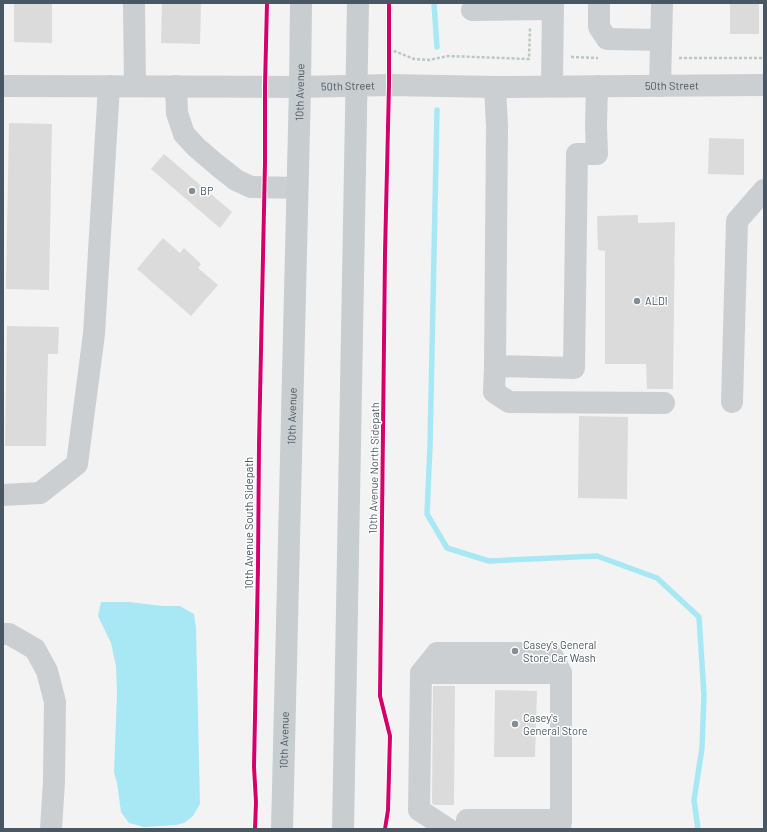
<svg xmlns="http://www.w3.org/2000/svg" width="767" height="832" font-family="Barlow,sans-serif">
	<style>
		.water { fill: #a8e8f4 }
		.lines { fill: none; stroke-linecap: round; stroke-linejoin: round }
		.stream { stroke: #a8e8f4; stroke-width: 5.5 }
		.building { fill: #dbdbdc }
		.path { stroke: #bac7c3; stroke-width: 2.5; stroke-dasharray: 3 2; stroke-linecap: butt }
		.minor { stroke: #cccfd2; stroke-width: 22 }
		.major { stroke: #c8cdd0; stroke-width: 22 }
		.cycleway-casing { stroke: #fff; stroke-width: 6 }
		.cycleway { stroke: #d6006c; stroke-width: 4 }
		.poi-dot { fill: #848e94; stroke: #fff; stroke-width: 1.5 }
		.labels { text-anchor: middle; stroke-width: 3; stroke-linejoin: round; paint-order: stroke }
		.street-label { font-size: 11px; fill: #485761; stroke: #fff }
		.poi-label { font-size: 11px; fill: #485761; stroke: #fff; text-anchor: start }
	</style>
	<rect width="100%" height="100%" fill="#f3f3f3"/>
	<path class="water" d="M 101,602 L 129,602 L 163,606 L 180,606 L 194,614 L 196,628 L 200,804 L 193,816 L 184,823 L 176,825 L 144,827 L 129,823 L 121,812 L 117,783 L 114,772 L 117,693 L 116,666 L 111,643 L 98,616 Z"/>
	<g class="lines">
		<path class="stream" d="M 434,3 L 437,47
			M 437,110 L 430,446 L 427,514 L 447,548 L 489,561 L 597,556 L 657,578 L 699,617 L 704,695 L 702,748 L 694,800 L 698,829"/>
	</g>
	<path class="building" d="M 14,3 L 52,3 L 52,43 L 14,42 Z
		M 162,3 L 201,3 L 200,44 L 161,43 Z
		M 730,3 L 759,3 L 759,34 L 730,34 Z
		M 9,123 L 52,124 L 49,290 L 6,289 Z
		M 709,138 L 744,139 L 744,175 L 708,174 Z
		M 164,154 L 232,212 L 220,228 L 151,169 Z
		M 638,215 L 638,223 L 675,222 L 673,389 L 647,389 L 646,364 L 605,364 L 605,251 L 598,250 L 597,216 Z
		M 163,238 L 180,253 L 184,248 L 201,264 L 198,268 L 218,285 L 191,316 L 137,269 Z
		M 7,326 L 59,327 L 58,354 L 48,354 L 46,446 L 5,446 Z
		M 579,416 L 628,417 L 627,499 L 578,498 Z
		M 433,686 L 455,686 L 454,805 L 434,805 L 432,803 Z
		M 495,690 L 537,691 L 535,757 L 494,757 Z"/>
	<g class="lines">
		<path class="path" d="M 389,49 L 414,59 L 429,60 L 448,56 L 529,59 L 530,28
			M 571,57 L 598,58
			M 679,58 L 764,58"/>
		<g class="minor">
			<path d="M 134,3 L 135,86"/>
			<path d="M 599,3 L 599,27 L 607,39 L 661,40"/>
			<path d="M 472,10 L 553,9"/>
			<path id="s1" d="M 3,86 L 300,87 L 389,85 L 495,87 L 764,85"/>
			<path d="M 176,86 L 177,113 L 184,134 L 196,147 L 217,165 L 236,180 L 251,187 L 297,188"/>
			<path d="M 552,86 L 553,3"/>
			<path d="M 660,86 L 662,3"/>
			<path d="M 495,87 L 497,126 L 495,366 L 574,368 L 577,154 L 597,154 L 596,126 L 597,86"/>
			<path d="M 495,366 L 494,392 L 509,402 L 664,403"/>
			<path d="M 732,402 L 737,221 L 764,190"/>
			<path d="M 3,495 L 40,493 L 77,464 L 94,334 L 109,86"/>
			<path d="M 3,634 L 9,634 L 35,649 L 47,671 L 55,702 L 54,781 L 51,829"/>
			<path d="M 421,673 L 437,653 L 551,653 L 561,673"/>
			<path d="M 448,829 L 419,810 L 421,673 L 561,673 L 561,820"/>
			<path d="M 467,829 L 467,820 L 561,820 L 560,829"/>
		</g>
		<g class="major">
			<path id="s2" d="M 282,829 L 300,87 L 301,3"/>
			<path d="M 343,829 L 358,3"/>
		</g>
		<g class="cycleway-casing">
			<path id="cycleway" d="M 255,829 L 256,802 L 254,767 L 258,567 L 259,444 L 265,162 L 265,86 L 267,3
				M 385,829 L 388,810 L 390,736 L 380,696 L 385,253 L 389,85 L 389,3"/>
		</g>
		<use href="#cycleway" class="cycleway"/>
	</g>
	<g class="poi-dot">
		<circle cx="192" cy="191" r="4"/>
		<circle cx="637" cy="301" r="4"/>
		<circle cx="515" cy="651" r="4"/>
		<circle cx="515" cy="724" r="4"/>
	</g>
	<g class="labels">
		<g class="street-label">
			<text dy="4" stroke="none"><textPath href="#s1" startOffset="345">50th Street</textPath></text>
			<text dy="4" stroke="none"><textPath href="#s1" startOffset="669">50th Street</textPath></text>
			<text dy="4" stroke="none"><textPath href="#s2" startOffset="737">10th Avenue</textPath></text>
			<text dy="4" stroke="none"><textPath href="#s2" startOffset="413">10th Avenue</textPath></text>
			<text transform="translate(374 468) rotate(-89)" y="4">10th Avenue North Sidepath</text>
			<text transform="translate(249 523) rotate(-90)" y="4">10th Avenue South Sidepath</text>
			<text dy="4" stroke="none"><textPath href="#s2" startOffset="89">10th Avenue</textPath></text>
		</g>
		<g class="poi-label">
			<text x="200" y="195">BP</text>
			<text x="645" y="305">ALDI</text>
			<text x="523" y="649">Casey's General<tspan x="523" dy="13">Store Car Wash</tspan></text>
			<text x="523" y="722">Casey's<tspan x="523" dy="13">General Store</tspan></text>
		</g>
	</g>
	<rect width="767" height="832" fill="none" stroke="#485761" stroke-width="8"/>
</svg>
